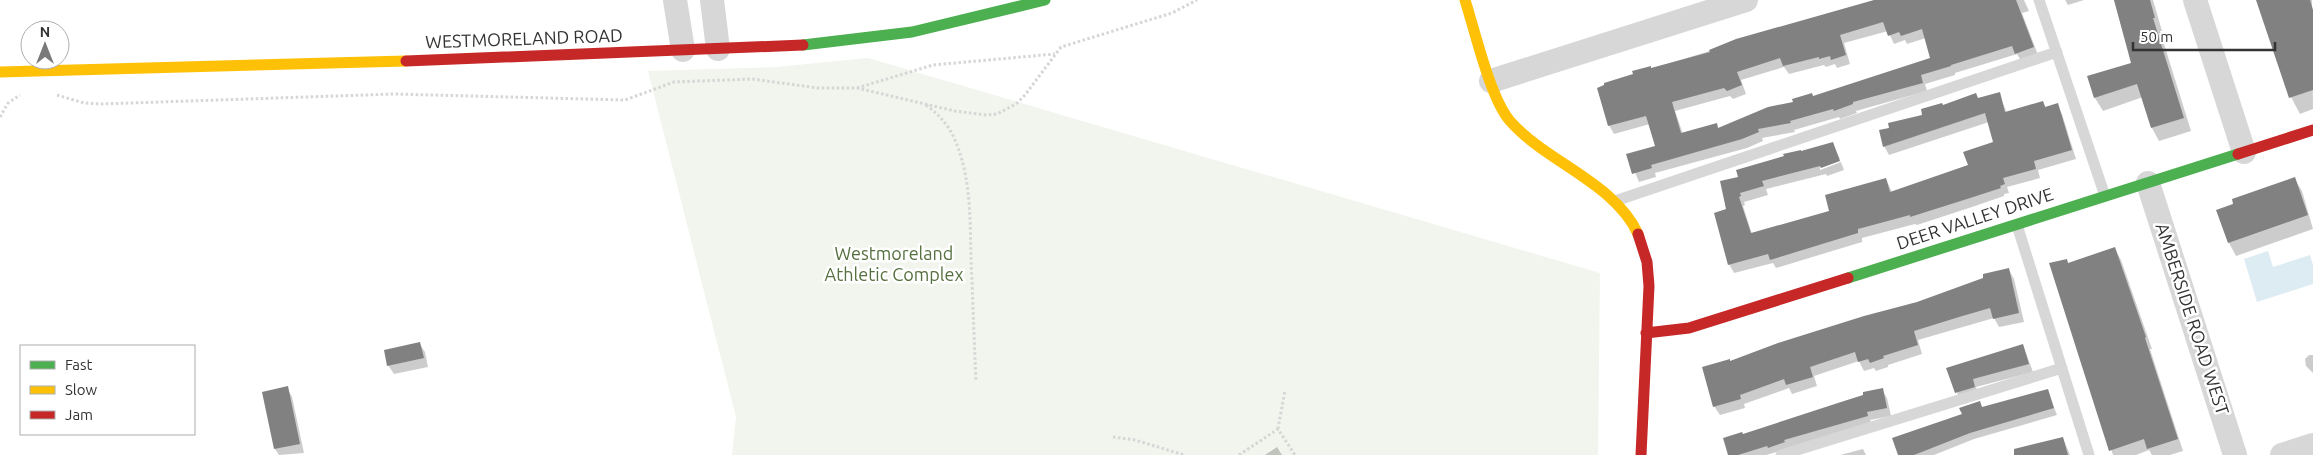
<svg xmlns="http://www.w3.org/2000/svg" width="2313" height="455" font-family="Ubuntu,sans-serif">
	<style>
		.green { fill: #f1f5ed }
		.water { fill: #ddebf3 }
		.shadow { fill: #0003; fill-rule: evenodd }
		.building { fill: #818181; fill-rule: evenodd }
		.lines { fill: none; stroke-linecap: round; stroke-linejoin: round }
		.path { stroke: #d6d6d6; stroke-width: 3; stroke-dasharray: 2.5 2.5; stroke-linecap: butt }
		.lane { stroke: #d7d7d7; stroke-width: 11 }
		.street { stroke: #d7d7d7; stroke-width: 24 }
		.fast { stroke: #4caf50; stroke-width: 11 }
		.slow { stroke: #ffc107; stroke-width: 11 }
		.jam { stroke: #c62828; stroke-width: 11 }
		.labels { text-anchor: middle; stroke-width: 5; stroke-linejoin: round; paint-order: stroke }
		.street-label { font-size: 18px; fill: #333; stroke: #fff }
		.park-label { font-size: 18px; fill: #56703f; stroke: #fff }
	</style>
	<rect width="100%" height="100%" fill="#fff"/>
	<path class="green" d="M 868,58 L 1600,273 L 1598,455 L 732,455 L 736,417 L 648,71 L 776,67 Z"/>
	<path class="water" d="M 2268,251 L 2273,267 L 2310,255 L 2313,265 L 2313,284 L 2257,302 L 2244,259 Z"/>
	<path class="shadow" d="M 1876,0 L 2024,0 L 2029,11 L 2022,13 L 2038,55 L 2021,61 L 2017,54 L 1955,73 L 1955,75 L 1925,84 L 1927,91 L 1856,111 L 1857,113 L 1840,119 L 1839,117 L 1794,130 L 1795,132 L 1762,138 L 1763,141 L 1747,148 L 1655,173 L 1656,177 L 1639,182 L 1628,155 L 1657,146 L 1650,124 L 1614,134 L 1609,125 L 1651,69 ZM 1888,31 L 1894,44 L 1905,40 L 1907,44 L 1926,38 L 1932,58 L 1719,129 L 1716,125 L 1683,134 L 1675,111 L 1730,96 L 1733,99 L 1746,94 L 1741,80 L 1784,67 L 1789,74 L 1824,65 L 1826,67 L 1835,64 L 1837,68 L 1850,64 L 1844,43 Z
		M 2065,0 L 2084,0 L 2068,5 Z
		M 2114,0 L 2153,0 L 2162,31 L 2160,31 L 2191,131 L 2159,141 L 2152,128 L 2143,97 L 2103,111 L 2095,98 L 2089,77 L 2132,64 Z
		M 2257,0 L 2312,0 L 2313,109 L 2300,114 L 2291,97 Z
		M 1999,94 L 2007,113 L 2043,102 L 2046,108 L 2057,105 L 2062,114 L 2076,159 L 2038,170 L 2040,178 L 2007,187 L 2009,193 L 2004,194 L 2004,196 L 1972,207 L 1917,225 L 1915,224 L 1862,238 L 1862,242 L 1776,268 L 1773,263 L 1734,273 L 1729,264 L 1727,210 L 1740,178 L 1801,153 L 1832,143 L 1840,159 L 1820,167 L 1820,170 L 1841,162 L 1844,170 L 1827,176 L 1826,174 L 1766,189 L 1768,195 L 1744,202 L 1745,205 L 1743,206 L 1752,234 L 1830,212 L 1886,179 L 1892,192 L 1969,166 L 1994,143 L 1989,122 L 1889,155 L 1884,146 L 1890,128 L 1943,106 Z
		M 2294,178 L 2302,191 L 2313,229 L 2236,256 L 2229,243 L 2217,211 Z
		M 2114,248 L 2121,260 L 2152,349 L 2150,349 L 2183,451 L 2170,455 L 2152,455 L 2149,450 L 2136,455 L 2113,455 L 2050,264 L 2066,260 L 2069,264 Z
		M 2009,270 L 2014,279 L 2024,322 L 1999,327 L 1994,318 L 1918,340 L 1922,354 L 1888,365 L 1888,367 L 1876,371 L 1874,368 L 1864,371 L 1859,361 L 1814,376 L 1817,386 L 1792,394 L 1789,388 L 1744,404 L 1745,408 L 1720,415 L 1714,406 L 1730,362 L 1918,304 Z
		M 419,343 L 425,352 L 428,367 L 394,374 L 388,365 Z
		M 2023,345 L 2033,372 L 1976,387 L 1979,395 L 1960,400 L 1948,369 Z
		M 2309,355 L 2313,355 L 2313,373 L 2306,366 L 2305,359 Z
		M 287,388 L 292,397 L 304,453 L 279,455 L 275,449 L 263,393 Z
		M 1882,390 L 1887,398 L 1891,416 L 1870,420 L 1872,424 L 1766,455 L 1730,455 L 1743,435 Z
		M 2047,390 L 2057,415 L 1974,439 L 1934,455 L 1899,455 L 1963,415 Z
		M 2063,438 L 2070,455 L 2039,455 Z
		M 1277,447 L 1282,455 L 1265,455 Z
		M 1863,449 L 1866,455 L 1840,455 Z"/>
	<path class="building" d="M 1874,0 L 2016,0 L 2034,47 L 2015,54 L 2012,46 L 1951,65 L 1951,66 L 1921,75 L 1923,83 L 1853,102 L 1853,104 L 1834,111 L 1833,109 L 1790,121 L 1791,123 L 1758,129 L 1759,132 L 1742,139 L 1651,165 L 1652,168 L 1632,174 L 1626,154 L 1655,146 L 1646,116 L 1608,126 L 1597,88 L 1604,85 L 1604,83 L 1633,74 L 1632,71 L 1651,66 L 1651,68 L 1710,52 L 1709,50 L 1736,39 ZM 1883,22 L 1888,36 L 1899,32 L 1901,36 L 1922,29 L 1930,58 L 1813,96 L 1812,93 L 1792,99 L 1793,102 L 1768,107 L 1718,128 L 1717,123 L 1681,133 L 1672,102 L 1724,88 L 1727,91 L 1742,85 L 1737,72 L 1780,58 L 1783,66 L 1819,57 L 1819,59 L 1830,56 L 1831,60 L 1846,55 L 1840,35 Z
		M 2114,0 L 2150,0 L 2155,18 L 2153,18 L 2184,118 L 2151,128 L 2137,84 L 2094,98 L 2087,76 L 2131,63 Z
		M 2256,0 L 2310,0 L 2313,10 L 2313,90 L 2289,98 Z
		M 2000,92 L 2005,112 L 2043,101 L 2045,107 L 2058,103 L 2072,150 L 2034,161 L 2036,169 L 2003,178 L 2005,184 L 2000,186 L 2001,188 L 1967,199 L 1910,217 L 1910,215 L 1858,229 L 1858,233 L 1770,260 L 1768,254 L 1728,265 L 1714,213 L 1726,209 L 1720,181 L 1738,177 L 1736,170 L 1784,156 L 1783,154 L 1801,150 L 1801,151 L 1833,142 L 1840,161 L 1821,168 L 1820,166 L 1762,181 L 1764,186 L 1740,193 L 1741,196 L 1739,197 L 1751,233 L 1829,211 L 1825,195 L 1886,178 L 1890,192 L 1968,165 L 1963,152 L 1993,142 L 1985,113 L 1883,147 L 1879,130 L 1889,128 L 1888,123 L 1922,115 L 1921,109 L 1942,103 L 1943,105 L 1976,93 L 1978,98 Z
		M 2295,177 L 2308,215 L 2228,243 L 2216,210 L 2233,204 L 2232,199 Z
		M 2115,247 L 2146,337 L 2145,338 L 2178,439 L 2147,449 L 2144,439 L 2109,451 L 2049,263 L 2067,259 L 2068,263 Z
		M 2009,268 L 2019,313 L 1993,319 L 1990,308 L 1959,317 L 1914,331 L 1918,345 L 1883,356 L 1884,358 L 1870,363 L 1868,359 L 1858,362 L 1855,352 L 1810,367 L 1813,377 L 1786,385 L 1784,379 L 1740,395 L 1741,399 L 1713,407 L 1702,367 L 1730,359 L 1730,361 L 1778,343 L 1864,316 L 1917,302 L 1983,278 L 1983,274 Z
		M 420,342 L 424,358 L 387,366 L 384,350 Z
		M 2023,344 L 2029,364 L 1973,379 L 1975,387 L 1955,393 L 1946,368 Z
		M 288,386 L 300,444 L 274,449 L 262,392 Z
		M 1883,388 L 1887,408 L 1867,412 L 1868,416 L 1784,440 L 1785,442 L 1768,448 L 1767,446 L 1738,455 L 1728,455 L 1723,438 L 1742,432 L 1743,434 L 1841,402 L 1863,395 L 1863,392 Z
		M 2048,389 L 2054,408 L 1970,433 L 1914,455 L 1898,455 L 1892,438 L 1962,414 L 1959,408 L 1980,401 L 1982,407 Z
		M 2063,437 L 2068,455 L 2014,455 L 2014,449 Z"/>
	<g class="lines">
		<path class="path" d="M 857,88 L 933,65 L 1055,54
			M 57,95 L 84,103 L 101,104 L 394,94 L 625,100 L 674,82 L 752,79 L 818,88 L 857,88 L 955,111 L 986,115 L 997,114 L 1016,104 L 1025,95 L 1061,47 L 1172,13 L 1197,0
			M 926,105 C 939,115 948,124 955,140 C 971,177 970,219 971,259 C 973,300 974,341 976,381
			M 0,117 L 8,103 L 20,95
			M 1278,429 L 1285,390
			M 1113,437 L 1135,440 L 1184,455
			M 1239,455 L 1278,429 L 1295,455"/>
		<path class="lane" d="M 2039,0 L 2105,196
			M 1615,201 L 2057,52
			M 2017,225 L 2089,455
			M 1781,455 L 2062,368"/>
		<path class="street" d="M 675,0 L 683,50
			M 712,0 L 718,49
			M 2195,0 L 2244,152
			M 1491,81 L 1746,0
			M 2148,183 L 2235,455
			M 2282,455 L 2313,445"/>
		<path class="fast" d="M 803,45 L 912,32 L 1045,0
			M 1848,278 L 2238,154"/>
		<path class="slow" d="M 1465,0 C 1475,31 1490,98 1510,121 C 1546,162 1615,183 1638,234
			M 0,72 L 406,61"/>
		<path class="jam" d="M 406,61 L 803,45
			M 2238,154 L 2313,130
			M 1638,234 L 1647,262 L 1649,286 L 1641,455
			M 1646,333 L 1689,328 L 1848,278"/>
	</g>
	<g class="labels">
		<g class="street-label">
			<text transform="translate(524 39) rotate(-2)" y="6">WESTMORELAND ROAD</text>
			<text transform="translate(1975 219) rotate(-18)" y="6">DEER VALLEY DRIVE</text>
			<text transform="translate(2192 319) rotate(72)" y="6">AMBERSIDE ROAD WEST</text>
		</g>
		<g class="park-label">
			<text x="894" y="260">Westmoreland<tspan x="894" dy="21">Athletic Complex</tspan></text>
		</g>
	</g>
	<rect x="20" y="345" width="175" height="90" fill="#ffffff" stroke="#adadad"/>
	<rect x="30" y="361" width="25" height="8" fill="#4caf50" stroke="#adadad"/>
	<text x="65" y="370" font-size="15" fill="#333333">Fast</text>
	<rect x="30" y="386" width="25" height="8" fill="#ffc107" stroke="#adadad"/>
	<text x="65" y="395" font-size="15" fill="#333333">Slow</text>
	<rect x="30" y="411" width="25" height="8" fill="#c62828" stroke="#adadad"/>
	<text x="65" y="420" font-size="15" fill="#333333">Jam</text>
	<g transform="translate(45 45)"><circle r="24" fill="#ffffff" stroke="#adadad"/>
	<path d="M0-4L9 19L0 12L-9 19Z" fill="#7a7a7a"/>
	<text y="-8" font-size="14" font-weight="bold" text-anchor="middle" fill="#333333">N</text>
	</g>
	<path d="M2133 42v8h142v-8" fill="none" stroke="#333333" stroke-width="2.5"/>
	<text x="2140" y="42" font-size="15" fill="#333333" stroke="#ffffff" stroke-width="4" paint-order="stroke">50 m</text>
</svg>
